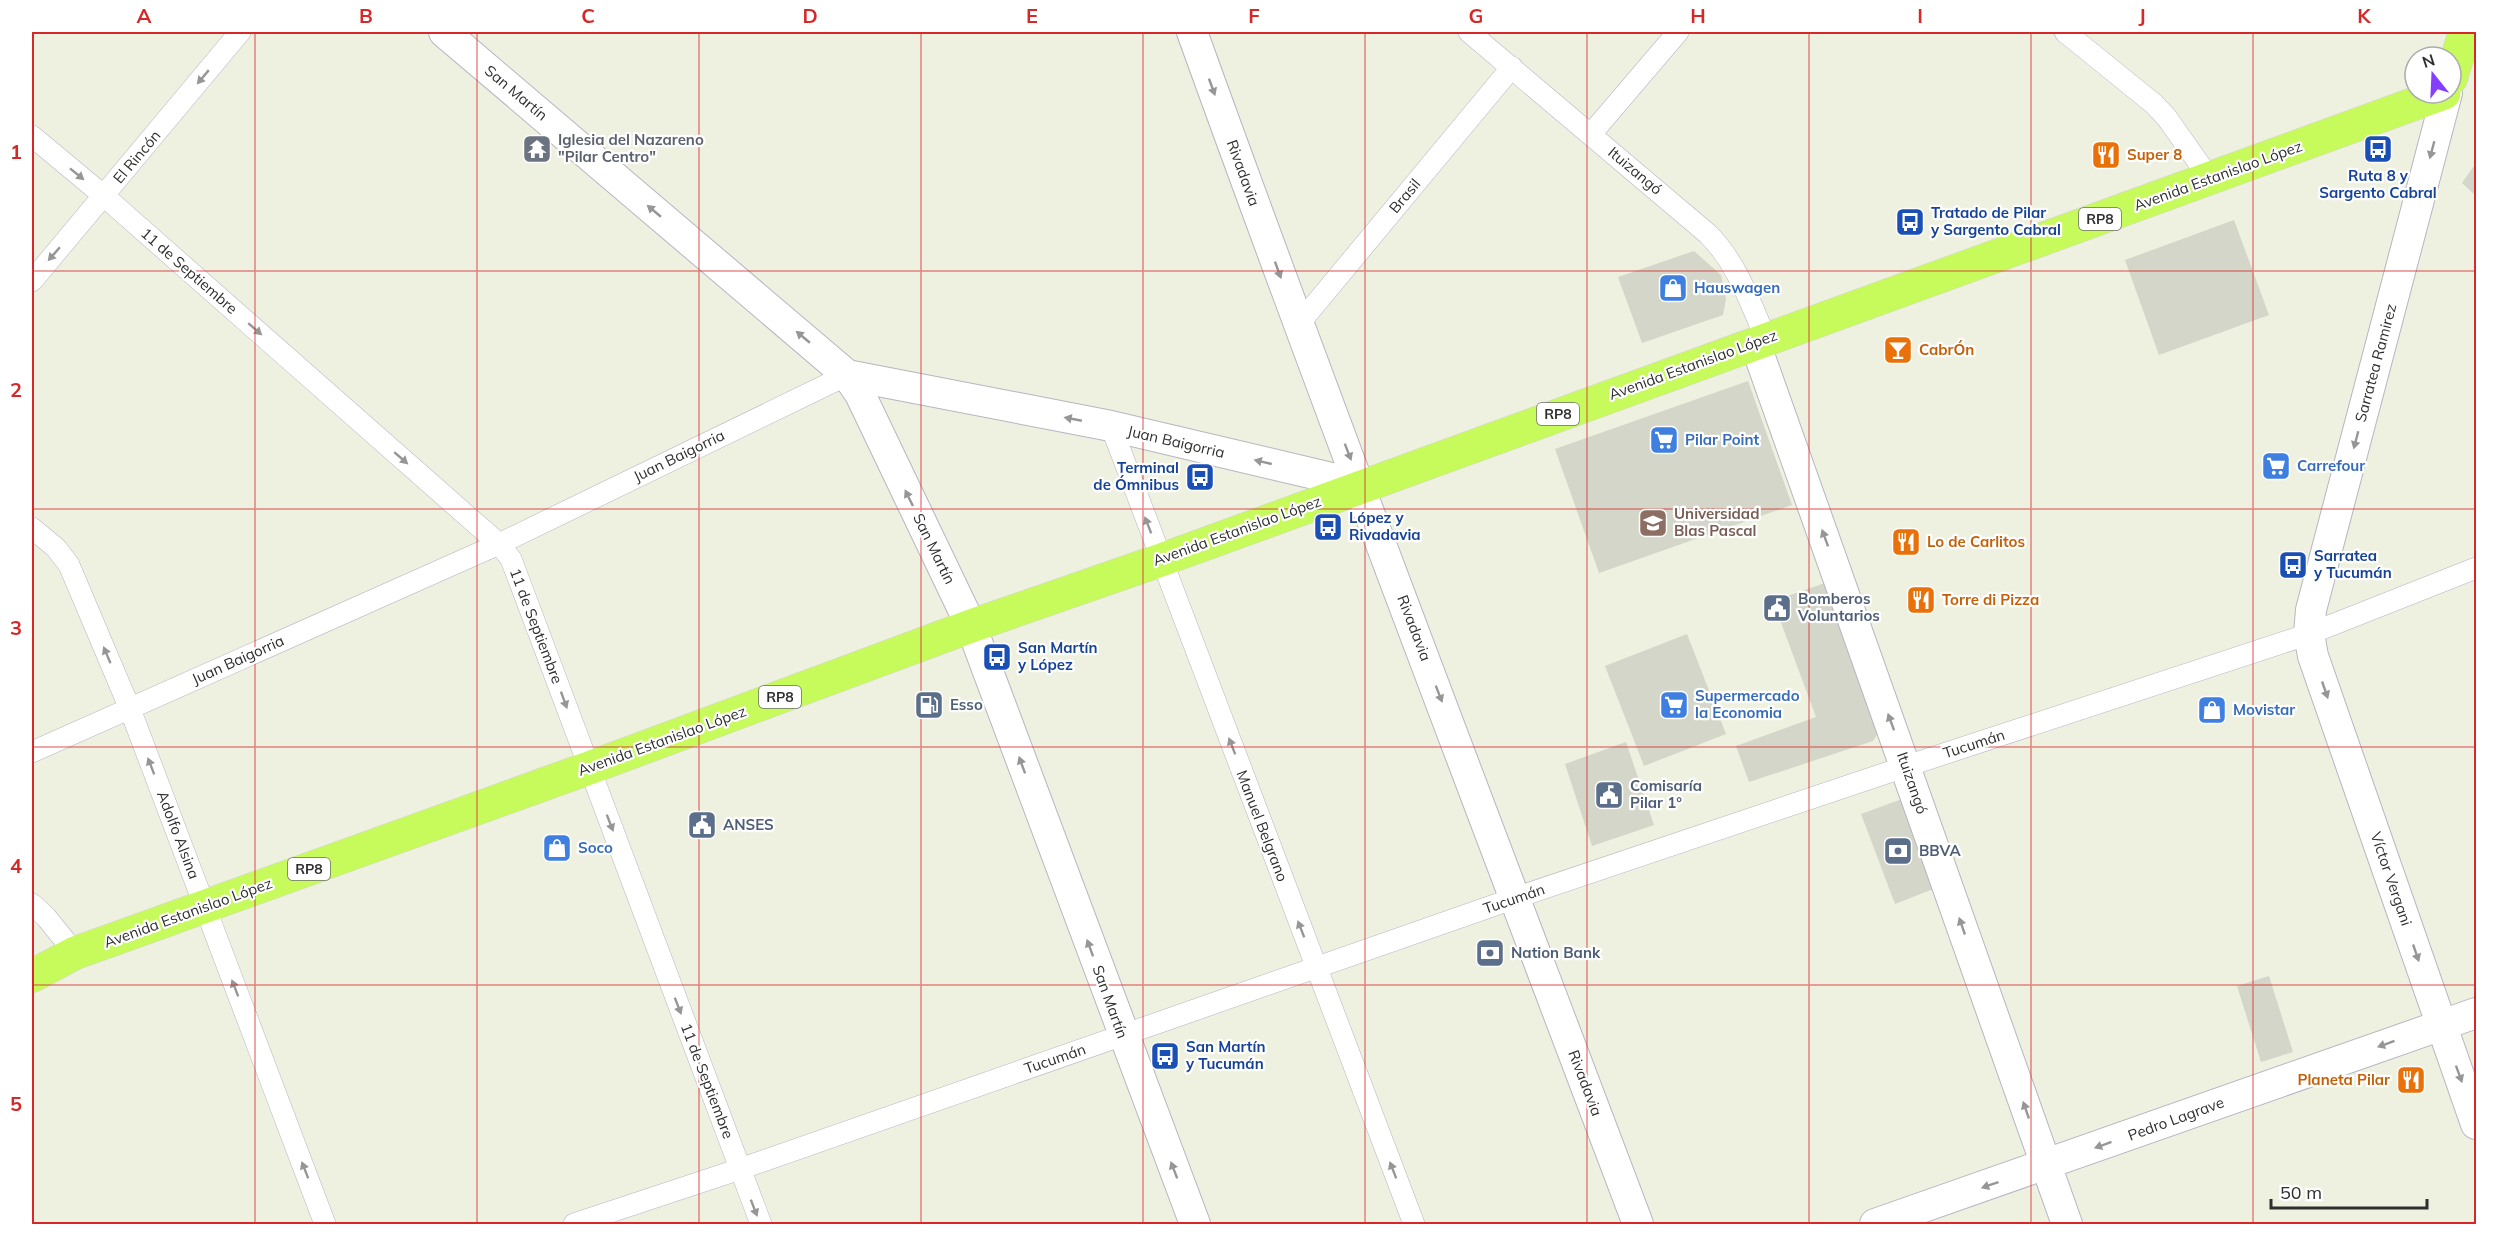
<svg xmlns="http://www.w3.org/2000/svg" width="2508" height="1256" font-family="Mulish,sans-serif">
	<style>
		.building { fill: #d3d6c8 }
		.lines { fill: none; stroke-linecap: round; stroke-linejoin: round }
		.street-casing { stroke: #b8b4c2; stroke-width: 22 }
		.secondary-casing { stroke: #b8b4c2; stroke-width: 32 }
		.primary-casing { stroke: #d5d5d5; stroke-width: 34 }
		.street { stroke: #fff; stroke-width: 21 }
		.secondary { stroke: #fff; stroke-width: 30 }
		.primary { stroke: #c7fa5b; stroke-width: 33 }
		.oneway { fill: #969696 }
		.grid { fill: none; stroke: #d62828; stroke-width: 1.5; stroke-opacity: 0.55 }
		.labels { text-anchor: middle; stroke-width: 4.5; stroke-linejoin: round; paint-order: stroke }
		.shield { fill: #fff; stroke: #6d6d6d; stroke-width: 1.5 }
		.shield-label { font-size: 14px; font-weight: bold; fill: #2e2e2e }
		.street-label { font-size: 15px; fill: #2e2e2e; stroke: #fff }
		.worship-label { font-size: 15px; font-weight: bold; fill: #5b616d; stroke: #fff; text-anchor: start }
		.food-label { font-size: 15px; font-weight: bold; fill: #c56008; stroke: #fff; text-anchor: start }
		.transit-label { font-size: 15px; font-weight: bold; fill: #164399; stroke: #fff; text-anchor: start }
		.shop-label { font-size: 15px; font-weight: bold; fill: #366cbe; stroke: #fff; text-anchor: start }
		.education-label { font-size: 15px; font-weight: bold; fill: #785e54; stroke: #fff; text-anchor: start }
		.service-label { font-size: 15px; font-weight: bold; fill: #4e5e75; stroke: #fff; text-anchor: start }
		.neatline { fill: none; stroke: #d62828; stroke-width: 2 }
		.grid-label { font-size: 20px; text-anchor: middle; font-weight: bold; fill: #d62828 }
	</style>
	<rect width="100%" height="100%" fill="#eef0e0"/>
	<path class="building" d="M 2476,163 L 2476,196 L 2462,183 Z
		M 2234,220 L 2269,315 L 2159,355 L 2125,260 Z
		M 1694,251 L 1721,275 L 1726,299 L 1723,315 L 1642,343 L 1618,277 Z
		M 1748,381 L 1792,505 L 1599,573 L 1555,449 Z
		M 1825,583 L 1878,733 L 1873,741 L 1749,782 L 1736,746 L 1816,717 L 1773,601 Z
		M 1687,634 L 1726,734 L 1644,766 L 1605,666 Z
		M 1626,742 L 1654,825 L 1592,846 L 1565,764 Z
		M 1902,799 L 1936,888 L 1895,904 L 1861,814 Z
		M 2269,976 L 2293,1052 L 2261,1062 L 2237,986 Z"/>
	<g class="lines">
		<g class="street-casing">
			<path id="street" d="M 1469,32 L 1708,234 C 1737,263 1750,302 1766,339
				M 2065,32 L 2154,104 L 2167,118 L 2210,179
				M 1591,134 L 1678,32
				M 32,136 L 104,196 L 499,544 L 511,559 L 761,1224
				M 32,281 L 240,32
				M 1298,325 L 1512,67
				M 1111,426 L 1414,1224
				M 32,528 L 56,548 L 69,565 L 130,709 L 325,1224
				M 32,752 L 499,544 L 847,375
				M 32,904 L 46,917 L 75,953
				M 574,1224 L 740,1169 L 1515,898 L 1907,766 L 2309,634 L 2476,568"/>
		</g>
		<g class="secondary-casing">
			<path id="secondary" d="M 444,32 L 847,375 L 860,394 L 971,626 L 1195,1224
				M 1192,32 C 1336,431 1488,827 1638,1224
				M 2447,93 L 2311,610 L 2309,634 L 2313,656 L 2476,1124
				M 1755,343 L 2067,1224
				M 847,375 L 1111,426 L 1361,485
				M 1875,1224 L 2476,1013"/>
		</g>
		<g class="primary-casing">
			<path id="primary" d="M 2451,78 L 2465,32
				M 32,976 L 75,953 L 109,941 L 589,768 L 971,626 L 1161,560 L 2444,93"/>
		</g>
		<use href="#street" class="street"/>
		<use href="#secondary" class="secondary"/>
		<use href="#primary" class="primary"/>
	</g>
	<defs><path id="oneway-solid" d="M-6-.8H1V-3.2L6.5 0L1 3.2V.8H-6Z" transform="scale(1.5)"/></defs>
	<g class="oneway">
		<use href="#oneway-solid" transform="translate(203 77) rotate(130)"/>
		<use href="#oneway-solid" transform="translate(1212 87) rotate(70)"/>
		<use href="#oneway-solid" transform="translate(2432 150) rotate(105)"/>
		<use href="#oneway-solid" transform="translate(77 174) rotate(39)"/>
		<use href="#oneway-solid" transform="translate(654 211) rotate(-140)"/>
		<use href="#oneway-solid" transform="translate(54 254) rotate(131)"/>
		<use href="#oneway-solid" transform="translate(1278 270) rotate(70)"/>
		<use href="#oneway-solid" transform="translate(255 329) rotate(41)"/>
		<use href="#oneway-solid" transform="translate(803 337) rotate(-140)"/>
		<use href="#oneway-solid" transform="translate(1073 419) rotate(-169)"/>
		<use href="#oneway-solid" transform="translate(2356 440) rotate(105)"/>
		<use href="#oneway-solid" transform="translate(1348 452) rotate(69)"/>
		<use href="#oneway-solid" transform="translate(401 458) rotate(41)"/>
		<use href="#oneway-solid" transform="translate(1263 462) rotate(-167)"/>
		<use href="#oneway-solid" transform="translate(909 498) rotate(-116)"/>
		<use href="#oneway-solid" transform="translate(1148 525) rotate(-111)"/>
		<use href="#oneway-solid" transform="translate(1825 538) rotate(-110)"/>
		<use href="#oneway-solid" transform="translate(107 655) rotate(-113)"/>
		<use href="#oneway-solid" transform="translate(2325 690) rotate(71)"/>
		<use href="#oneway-solid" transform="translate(1439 694) rotate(69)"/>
		<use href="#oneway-solid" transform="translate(564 700) rotate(70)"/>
		<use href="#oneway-solid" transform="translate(1891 722) rotate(-110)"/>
		<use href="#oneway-solid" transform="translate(1232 746) rotate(-111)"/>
		<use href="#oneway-solid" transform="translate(1022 765) rotate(-110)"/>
		<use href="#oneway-solid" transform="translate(151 766) rotate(-111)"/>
		<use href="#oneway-solid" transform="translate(610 823) rotate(69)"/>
		<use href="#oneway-solid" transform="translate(1962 926) rotate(-109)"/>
		<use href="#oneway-solid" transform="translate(1301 929) rotate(-111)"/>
		<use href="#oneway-solid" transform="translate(1090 948) rotate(-110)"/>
		<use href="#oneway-solid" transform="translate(2416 953) rotate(71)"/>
		<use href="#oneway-solid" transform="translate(235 988) rotate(-111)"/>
		<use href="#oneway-solid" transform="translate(678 1006) rotate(69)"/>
		<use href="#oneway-solid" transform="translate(2386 1044) rotate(160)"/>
		<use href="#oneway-solid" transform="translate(2459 1074) rotate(70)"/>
		<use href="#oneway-solid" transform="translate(2026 1110) rotate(-109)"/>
		<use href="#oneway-solid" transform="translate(2103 1145) rotate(160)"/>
		<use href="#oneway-solid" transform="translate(305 1170) rotate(-111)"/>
		<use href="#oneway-solid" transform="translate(1174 1170) rotate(-111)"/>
		<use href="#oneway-solid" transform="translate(1393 1170) rotate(-111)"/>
		<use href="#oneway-solid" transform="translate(1990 1185) rotate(161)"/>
		<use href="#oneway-solid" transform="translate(754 1208) rotate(69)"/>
	</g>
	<path class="grid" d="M 255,32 L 255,1224M 477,32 L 477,1224M 699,32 L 699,1224M 921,32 L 921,1224M 1143,32 L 1143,1224M 1365,32 L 1365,1224M 1587,32 L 1587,1224M 1809,32 L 1809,1224M 2031,32 L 2031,1224M 2253,32 L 2253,1224M 32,271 L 2476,271M 32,509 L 2476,509M 32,747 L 2476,747M 32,985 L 2476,985"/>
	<defs>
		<g id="temple-square" transform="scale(1.5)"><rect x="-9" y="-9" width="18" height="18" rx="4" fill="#6b7280" stroke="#fff"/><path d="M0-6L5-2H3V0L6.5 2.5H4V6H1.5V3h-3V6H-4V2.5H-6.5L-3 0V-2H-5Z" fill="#fff"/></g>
		<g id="bus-square" transform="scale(1.5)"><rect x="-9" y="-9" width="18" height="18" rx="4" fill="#1a4fb4" stroke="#fff"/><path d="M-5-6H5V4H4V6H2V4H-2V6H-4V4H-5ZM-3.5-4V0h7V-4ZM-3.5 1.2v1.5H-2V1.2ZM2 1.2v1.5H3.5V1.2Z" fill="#fff"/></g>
		<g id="restaurant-square" transform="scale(1.5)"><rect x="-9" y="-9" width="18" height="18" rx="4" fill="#e8710a" stroke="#fff"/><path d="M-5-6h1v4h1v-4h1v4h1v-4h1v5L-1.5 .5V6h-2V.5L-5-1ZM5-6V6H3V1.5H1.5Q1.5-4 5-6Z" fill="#fff"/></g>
		<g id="shop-square" transform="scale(1.5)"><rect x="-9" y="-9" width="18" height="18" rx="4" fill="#3f7fe0" stroke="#fff"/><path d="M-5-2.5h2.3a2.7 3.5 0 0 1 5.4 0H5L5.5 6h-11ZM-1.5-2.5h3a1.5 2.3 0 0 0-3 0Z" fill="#fff"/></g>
		<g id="bar-square" transform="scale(1.5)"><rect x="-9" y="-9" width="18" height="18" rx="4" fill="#e8710a" stroke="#fff"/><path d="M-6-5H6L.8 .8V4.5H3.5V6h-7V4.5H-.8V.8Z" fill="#fff"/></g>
		<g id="supermarket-square" transform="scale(1.5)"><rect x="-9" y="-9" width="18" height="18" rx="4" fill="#3f7fe0" stroke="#fff"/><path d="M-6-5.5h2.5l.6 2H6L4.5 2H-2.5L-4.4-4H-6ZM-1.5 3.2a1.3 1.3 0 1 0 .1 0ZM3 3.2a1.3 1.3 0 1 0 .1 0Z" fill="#fff"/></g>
		<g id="university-square" transform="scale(1.5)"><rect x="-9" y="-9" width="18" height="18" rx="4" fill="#8d6e63" stroke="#fff"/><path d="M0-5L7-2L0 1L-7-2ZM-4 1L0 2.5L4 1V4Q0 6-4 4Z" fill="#fff"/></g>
		<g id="civic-square" transform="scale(1.5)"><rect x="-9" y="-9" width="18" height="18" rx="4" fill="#5c6f8a" stroke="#fff"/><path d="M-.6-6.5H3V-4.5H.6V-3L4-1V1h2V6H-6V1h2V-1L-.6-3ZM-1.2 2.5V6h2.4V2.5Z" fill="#fff"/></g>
		<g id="fuel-square" transform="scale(1.5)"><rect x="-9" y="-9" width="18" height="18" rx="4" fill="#5c6f8a" stroke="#fff"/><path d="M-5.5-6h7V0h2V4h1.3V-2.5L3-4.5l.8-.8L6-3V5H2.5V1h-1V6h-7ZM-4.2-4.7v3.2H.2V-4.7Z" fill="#fff"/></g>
		<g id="bank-square" transform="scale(1.5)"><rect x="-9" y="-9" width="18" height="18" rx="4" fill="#5c6f8a" stroke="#fff"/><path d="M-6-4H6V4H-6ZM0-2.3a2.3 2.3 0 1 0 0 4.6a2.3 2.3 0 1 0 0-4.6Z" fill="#fff"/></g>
	</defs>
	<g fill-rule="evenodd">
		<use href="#temple-square" x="537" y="149"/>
		<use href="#bus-square" x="2378" y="149"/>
		<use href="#restaurant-square" x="2106" y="155"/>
		<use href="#bus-square" x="1910" y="222"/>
		<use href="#shop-square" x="1673" y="288"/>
		<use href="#bar-square" x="1898" y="350"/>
		<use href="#supermarket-square" x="1664" y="440"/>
		<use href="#supermarket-square" x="2276" y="466"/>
		<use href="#bus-square" x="1200" y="477"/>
		<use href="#university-square" x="1653" y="523"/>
		<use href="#bus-square" x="1328" y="527"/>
		<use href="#restaurant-square" x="1906" y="542"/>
		<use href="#bus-square" x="2293" y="565"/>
		<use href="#restaurant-square" x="1921" y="600"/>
		<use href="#civic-square" x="1777" y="608"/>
		<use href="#bus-square" x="997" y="657"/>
		<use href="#fuel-square" x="929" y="705"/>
		<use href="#supermarket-square" x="1674" y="705"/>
		<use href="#shop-square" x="2212" y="710"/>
		<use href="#civic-square" x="1609" y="795"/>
		<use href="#civic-square" x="702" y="825"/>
		<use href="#shop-square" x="557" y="848"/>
		<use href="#bank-square" x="1898" y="851"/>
		<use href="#bank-square" x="1490" y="953"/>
		<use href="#bus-square" x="1165" y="1056"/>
		<use href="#restaurant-square" x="2411" y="1080"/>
	</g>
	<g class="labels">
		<g class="shield">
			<rect x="2079" y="208" width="42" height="22" rx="4.5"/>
			<rect x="1537" y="403" width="42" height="22" rx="4.5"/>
			<rect x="759" y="686" width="42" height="22" rx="4.5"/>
			<rect x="288" y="858" width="42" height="22" rx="4.5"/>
		</g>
		<g class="shield-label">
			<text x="2100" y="224">RP8</text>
			<text x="1558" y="419">RP8</text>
			<text x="780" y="702">RP8</text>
			<text x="309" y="874">RP8</text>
		</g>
		<g class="street-label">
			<text transform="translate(516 93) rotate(40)" y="5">San Martín</text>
			<text transform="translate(137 157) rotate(-50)" y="5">El Rincón</text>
			<text transform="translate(1635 171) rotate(40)" y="5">Ituizangó</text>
			<text transform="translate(1243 173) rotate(70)" y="5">Rivadavia</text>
			<text transform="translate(2218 176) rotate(-20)" y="5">Avenida Estanislao López</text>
			<text transform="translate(1405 196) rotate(-50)" y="5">Brasil</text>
			<text transform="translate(189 271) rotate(41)" y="5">11 de Septiembre</text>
			<text transform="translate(2376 363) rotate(-75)" y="5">Sarratea Ramirez</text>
			<text transform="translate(1693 365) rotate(-20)" y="5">Avenida Estanislao López</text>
			<text transform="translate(1176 442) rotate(13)" y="5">Juan Baigorria</text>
			<text transform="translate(679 456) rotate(-26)" y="5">Juan Baigorria</text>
			<text transform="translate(1237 531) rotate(-20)" y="5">Avenida Estanislao López</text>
			<text transform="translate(934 549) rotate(64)" y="5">San Martín</text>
			<text transform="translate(536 626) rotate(69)" y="5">11 de Septiembre</text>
			<text transform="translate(1414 628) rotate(69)" y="5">Rivadavia</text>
			<text transform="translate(238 660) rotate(-24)" y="5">Juan Baigorria</text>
			<text transform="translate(662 741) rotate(-20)" y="5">Avenida Estanislao López</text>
			<text transform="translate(1974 744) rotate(-18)" y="5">Tucumán</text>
			<text transform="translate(1912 783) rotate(71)" y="5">Ituizangó</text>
			<text transform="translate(1262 826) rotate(69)" y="5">Manuel Belgrano</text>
			<text transform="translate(178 835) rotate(69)" y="5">Adolfo Alsina</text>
			<text transform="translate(2391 879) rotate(71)" y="5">Víctor Vergani</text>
			<text transform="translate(1514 899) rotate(-19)" y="5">Tucumán</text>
			<text transform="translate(188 913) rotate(-20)" y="5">Avenida Estanislao López</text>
			<text transform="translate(1110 1002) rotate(70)" y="5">San Martín</text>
			<text transform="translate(1055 1059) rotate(-19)" y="5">Tucumán</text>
			<text transform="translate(707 1081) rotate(69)" y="5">11 de Septiembre</text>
			<text transform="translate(1585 1083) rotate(69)" y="5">Rivadavia</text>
			<text transform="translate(2176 1119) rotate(-20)" y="5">Pedro Lagrave</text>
		</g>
		<g class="worship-label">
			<text x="558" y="145">Iglesia del Nazareno<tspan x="558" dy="17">"Pilar Centro"</tspan></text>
		</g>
		<g class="food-label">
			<text x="2127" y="160">Super 8</text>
			<text x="1919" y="355">CabrÓn</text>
			<text x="1927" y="547">Lo de Carlitos</text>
			<text x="1942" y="605">Torre di Pizza</text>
			<text x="2390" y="1085" text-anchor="end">Planeta Pilar</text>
		</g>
		<g class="transit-label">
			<text x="2378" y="181" text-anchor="middle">Ruta 8 y<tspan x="2378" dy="17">Sargento Cabral</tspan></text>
			<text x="1931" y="218">Tratado de Pilar<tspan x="1931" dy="17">y Sargento Cabral</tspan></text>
			<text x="1179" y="473" text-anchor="end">Terminal<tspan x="1179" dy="17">de Ómnibus</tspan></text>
			<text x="1349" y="523">López y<tspan x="1349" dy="17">Rivadavia</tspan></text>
			<text x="2314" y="561">Sarratea<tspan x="2314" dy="17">y Tucumán</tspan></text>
			<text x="1018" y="653">San Martín<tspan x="1018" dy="17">y López</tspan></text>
			<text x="1186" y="1052">San Martín<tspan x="1186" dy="17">y Tucumán</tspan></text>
		</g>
		<g class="shop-label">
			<text x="1694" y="293">Hauswagen</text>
			<text x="1685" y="445">Pilar Point</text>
			<text x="2297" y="471">Carrefour</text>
			<text x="1695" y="701">Supermercado<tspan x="1695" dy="17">la Economia</tspan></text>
			<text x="2233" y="715">Movistar</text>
			<text x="578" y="853">Soco</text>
		</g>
		<g class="education-label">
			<text x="1674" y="519">Universidad<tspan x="1674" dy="17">Blas Pascal</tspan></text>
		</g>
		<g class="service-label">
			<text x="1798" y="604">Bomberos<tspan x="1798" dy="17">Voluntarios</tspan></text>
			<text x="950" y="710">Esso</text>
			<text x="1630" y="791">Comisaría<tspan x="1630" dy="17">Pilar 1°</tspan></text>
			<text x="723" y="830">ANSES</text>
			<text x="1919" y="856">BBVA</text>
			<text x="1511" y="958">Nation Bank</text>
		</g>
	</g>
	<rect width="2508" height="1256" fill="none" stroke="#ffffff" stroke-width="66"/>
	<g transform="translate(2433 75) rotate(342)"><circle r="28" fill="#ffffff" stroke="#ababab" stroke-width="1.5"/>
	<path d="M0-4.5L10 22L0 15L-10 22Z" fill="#853eff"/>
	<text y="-9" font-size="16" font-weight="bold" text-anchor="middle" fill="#2e2e2e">N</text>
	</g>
	<path d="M2271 1199v9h156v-9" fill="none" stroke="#2e2e2e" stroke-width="3"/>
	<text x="2280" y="1199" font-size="18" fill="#2e2e2e" stroke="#ffffff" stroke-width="4.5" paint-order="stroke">50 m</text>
	<rect x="33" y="33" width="2442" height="1190" class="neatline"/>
	<g class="grid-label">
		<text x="144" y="23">A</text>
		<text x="366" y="23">B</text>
		<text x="588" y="23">C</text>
		<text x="810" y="23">D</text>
		<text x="1032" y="23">E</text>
		<text x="1254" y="23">F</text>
		<text x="1476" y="23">G</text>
		<text x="1698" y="23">H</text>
		<text x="1920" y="23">I</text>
		<text x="2142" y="23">J</text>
		<text x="2364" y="23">K</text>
		<text x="16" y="159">1</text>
		<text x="16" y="397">2</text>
		<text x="16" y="635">3</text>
		<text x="16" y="873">4</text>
		<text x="16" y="1111">5</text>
	</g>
</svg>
